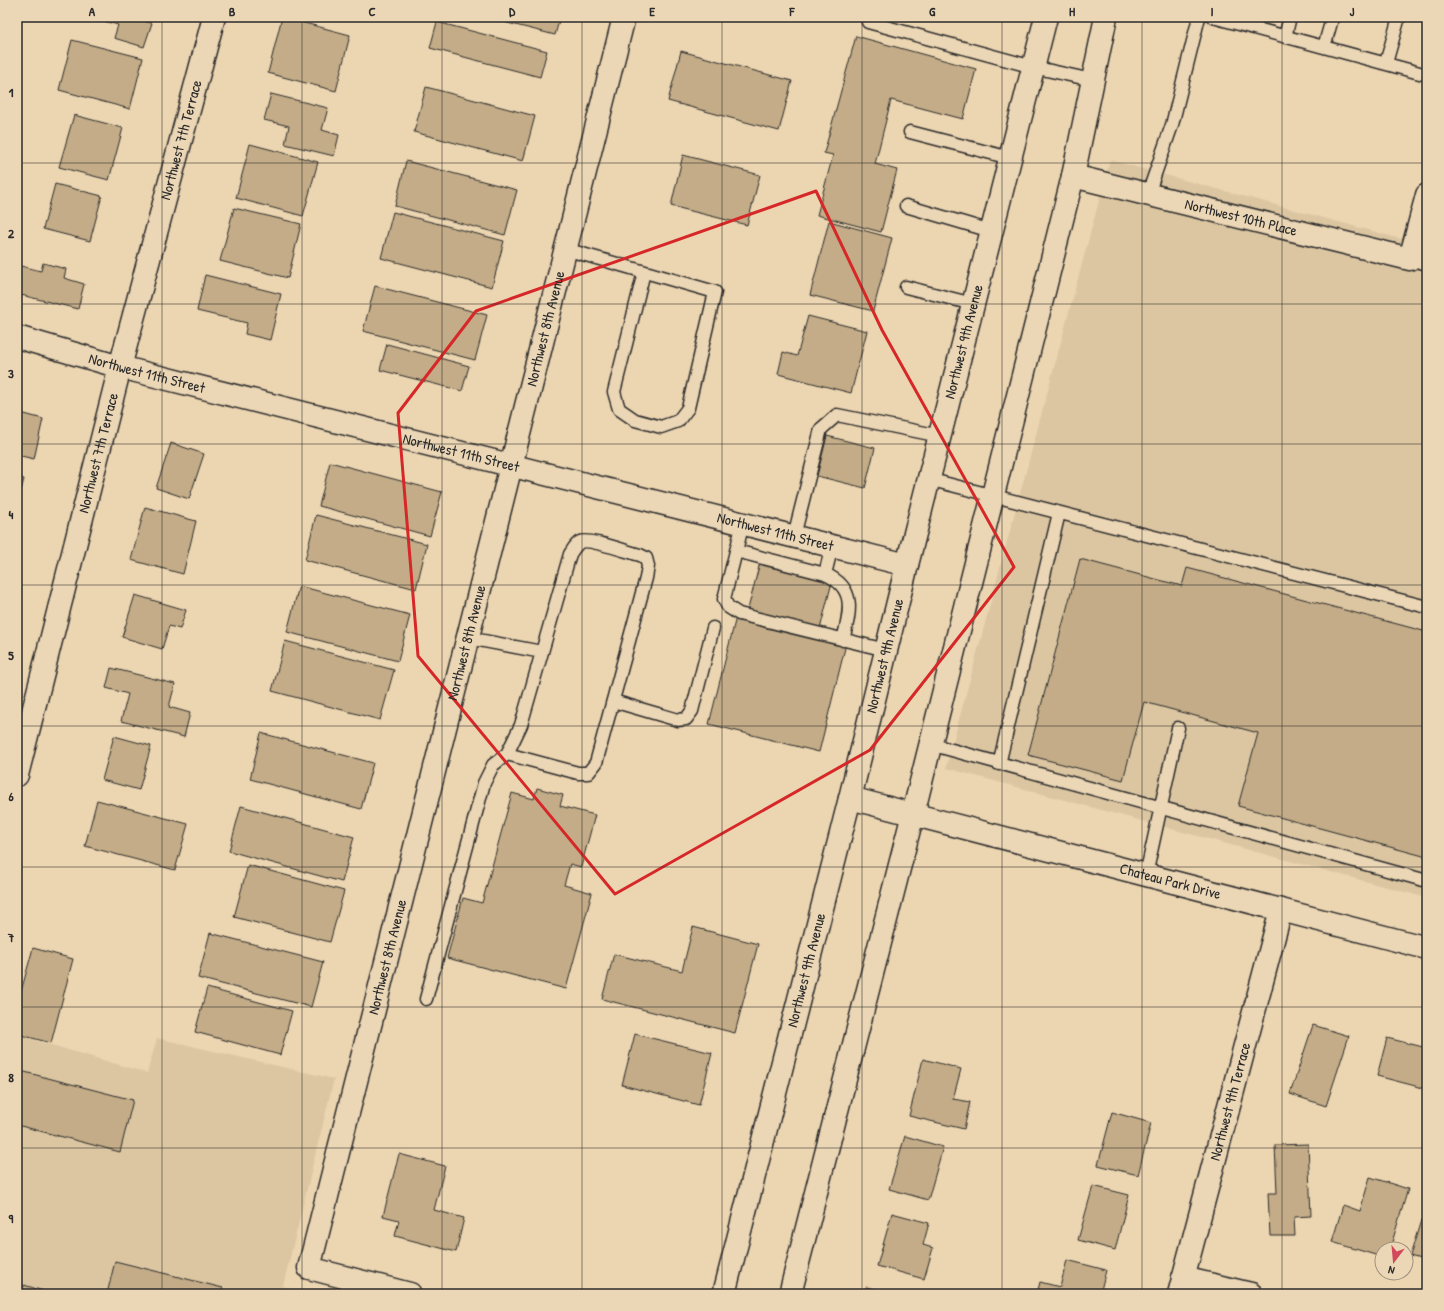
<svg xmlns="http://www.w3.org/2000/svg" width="1444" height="1311" font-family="'Patrick Hand',sans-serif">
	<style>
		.built { fill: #dcc6a2 }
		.building { fill: #c3ac87; stroke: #2b2b2b }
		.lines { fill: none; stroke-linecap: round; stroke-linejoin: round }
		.lane-casing { stroke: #2b2b2b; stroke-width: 15 }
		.street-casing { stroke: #2b2b2b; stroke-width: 25 }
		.secondary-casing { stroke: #2b2b2b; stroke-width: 25 }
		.lane { stroke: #ebd6b5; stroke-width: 12 }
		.street { stroke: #ebd6b5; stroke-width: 22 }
		.secondary { stroke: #ebd6b5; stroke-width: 22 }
		.marked { fill: none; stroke: #d62828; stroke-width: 3; stroke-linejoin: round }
		.grid { fill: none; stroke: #2b2b2b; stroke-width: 1; stroke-opacity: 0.55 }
		.labels { text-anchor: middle; stroke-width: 4; stroke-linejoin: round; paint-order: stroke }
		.street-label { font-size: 15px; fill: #2b2b2b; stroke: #ebd6b5 }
		.neatline { fill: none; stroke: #2b2b2b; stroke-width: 1.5 }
		.grid-label { font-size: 13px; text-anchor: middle; font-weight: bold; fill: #2b2b2b }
	</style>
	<rect width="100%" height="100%" fill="#ecd5b1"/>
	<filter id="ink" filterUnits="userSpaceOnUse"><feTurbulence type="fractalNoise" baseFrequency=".025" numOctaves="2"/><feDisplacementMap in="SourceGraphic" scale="8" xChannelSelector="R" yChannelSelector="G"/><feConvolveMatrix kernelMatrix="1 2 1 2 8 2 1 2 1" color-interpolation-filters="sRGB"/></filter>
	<g filter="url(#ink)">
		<path class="built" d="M 1110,160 L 1427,246 L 1427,898 L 946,768 Z
			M 17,1035 L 147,1073 L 157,1038 L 334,1079 L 283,1286 L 313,1294 L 17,1294 Z"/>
		<path class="building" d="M 94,17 L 144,17 L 143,21 L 152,23 L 144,47 L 114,38 L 118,25 L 93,18 Z
			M 282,17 L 350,35 L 336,91 L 268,73 Z
			M 484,17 L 560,17 L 555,35 Z
			M 437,22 L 547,51 L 540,77 L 430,48 Z
			M 856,36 L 976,69 L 963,119 L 891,100 L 875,164 L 897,170 L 881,232 L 817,215 L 833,155 L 824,153 Z
			M 72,40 L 143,58 L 130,109 L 59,90 Z
			M 681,51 L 792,81 L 779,131 L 668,101 Z
			M 426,87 L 535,116 L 523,161 L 414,132 Z
			M 271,94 L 328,108 L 322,130 L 339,135 L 334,156 L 285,144 L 289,126 L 264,120 Z
			M 74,115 L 123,128 L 109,180 L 59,167 Z
			M 250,144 L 318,162 L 303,216 L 236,198 Z
			M 683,155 L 760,175 L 747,225 L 671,206 Z
			M 406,161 L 517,190 L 505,235 L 395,206 Z
			M 55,184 L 102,196 L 90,241 L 43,229 Z
			M 234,208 L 301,224 L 288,278 L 220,261 Z
			M 393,212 L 504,241 L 492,287 L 381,258 Z
			M 829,221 L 892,238 L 873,311 L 810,295 Z
			M 43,263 L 66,269 L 64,278 L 84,284 L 78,309 L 17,294 L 17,265 L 41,271 Z
			M 205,275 L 281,294 L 270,340 L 245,334 L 247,323 L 197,311 Z
			M 375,286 L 487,315 L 475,360 L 363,331 Z
			M 808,316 L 867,331 L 851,393 L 778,374 L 783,352 L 797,356 Z
			M 387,344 L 469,366 L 462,391 L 380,370 Z
			M 17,412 L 43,419 L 34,459 L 17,455 Z
			M 827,436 L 875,448 L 865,488 L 817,476 Z
			M 171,443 L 204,454 L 189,499 L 156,488 Z
			M 330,462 L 442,492 L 430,536 L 319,506 Z
			M 17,477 L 24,479 L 17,506 Z
			M 145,507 L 196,521 L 183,574 L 131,560 Z
			M 316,515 L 427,544 L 416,589 L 305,560 Z
			M 1080,559 L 1182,586 L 1187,568 L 1427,632 L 1427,857 L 1238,806 L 1258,733 L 1144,702 L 1123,780 L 1028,755 Z
			M 760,562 L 832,582 L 819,633 L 747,613 Z
			M 299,586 L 410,615 L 398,661 L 287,632 Z
			M 135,595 L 186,610 L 180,629 L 169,626 L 162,649 L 122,637 Z
			M 736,617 L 846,644 L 819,752 L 709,724 Z
			M 285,641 L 394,670 L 380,720 L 272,691 Z
			M 111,668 L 175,684 L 169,707 L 190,713 L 184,737 L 121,721 L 128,694 L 106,688 Z
			M 261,733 L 373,763 L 361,809 L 250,779 Z
			M 114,736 L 151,746 L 139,790 L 102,780 Z
			M 537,788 L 563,795 L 560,806 L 595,815 L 581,867 L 570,864 L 564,885 L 592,893 L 566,989 L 447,958 L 463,898 L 482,903 L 512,793 L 534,799 Z
			M 97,800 L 188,824 L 175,870 L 85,846 Z
			M 241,806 L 354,837 L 342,882 L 229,851 Z
			M 248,865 L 344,891 L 330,942 L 234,917 Z
			M 693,927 L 758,944 L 735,1033 L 602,999 L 614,954 L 682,971 Z
			M 210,933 L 323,962 L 311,1007 L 198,978 Z
			M 33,948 L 73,959 L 51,1043 L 17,1034 L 17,1006 Z
			M 207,988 L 292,1011 L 280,1055 L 195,1032 Z
			M 1313,1025 L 1349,1036 L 1326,1106 L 1290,1094 Z
			M 635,1034 L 712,1053 L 699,1105 L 622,1085 Z
			M 1387,1038 L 1427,1048 L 1427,1089 L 1377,1076 Z
			M 923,1059 L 961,1069 L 953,1099 L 970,1102 L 964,1129 L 909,1116 Z
			M 17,1070 L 133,1100 L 120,1152 L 17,1125 Z
			M 1112,1112 L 1151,1123 L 1138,1175 L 1098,1165 Z
			M 905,1136 L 943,1147 L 928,1200 L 889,1189 Z
			M 1308,1144 L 1311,1216 L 1294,1217 L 1295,1236 L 1270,1236 L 1268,1193 L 1277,1193 L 1275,1145 Z
			M 399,1154 L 445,1166 L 434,1210 L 464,1218 L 456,1252 L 395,1236 L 399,1220 L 383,1216 Z
			M 1370,1177 L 1408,1189 L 1390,1249 L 1382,1249 L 1382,1257 L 1332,1242 L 1343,1205 L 1360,1211 Z
			M 1093,1186 L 1129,1195 L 1115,1250 L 1078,1240 Z
			M 892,1213 L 929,1223 L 923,1245 L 933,1248 L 924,1279 L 877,1266 Z
			M 1421,1220 L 1427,1222 L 1427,1261 L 1410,1256 Z
			M 1067,1260 L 1106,1270 L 1100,1294 L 1037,1294 L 1040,1282 L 1060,1287 Z
			M 115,1261 L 223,1288 L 221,1294 L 107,1294 Z
			M 24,1285 L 50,1293 L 49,1294 L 22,1294 Z
			M 866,1287 L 896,1294 L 864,1294 Z"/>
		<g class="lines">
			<g class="lane-casing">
				<path id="lane" d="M 1213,17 L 1427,75
					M 868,22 L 1033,67 L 1092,80
					M 1285,37 L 1290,17
					M 1324,47 L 1332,19
					M 1386,63 L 1399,17
					M 910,132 L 1010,158
					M 1148,194 L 1172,125 L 1199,17
					M 906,206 L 991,231
					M 565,249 L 715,292 L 688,408 L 678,421 L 661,427 L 635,420 L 619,409 L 614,392 L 644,272
					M 1410,259 L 1427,264
					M 906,287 L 973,304
					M 928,479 L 1427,607
					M 743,523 L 724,599 L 728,607 L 739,614 L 886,650
					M 794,536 L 821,429 L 837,415 L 940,436
					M 736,551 L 825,574 C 857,588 850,612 843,640
					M 825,574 L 832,546
					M 613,701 L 678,720 L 686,719 L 692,711 L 713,628
					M 930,744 L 1427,881
					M 507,754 L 578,773 L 588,773 L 596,763 L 646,578 L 648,566 L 646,558 L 640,555 C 628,552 589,538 580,542 C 575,545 573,550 570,554 L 542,652
					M 999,764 L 1059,513
					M 1146,875 L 1178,728
					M 426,999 L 484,783 L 493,765 L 507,754 L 521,725 L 542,652 L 468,638"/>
			</g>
			<g class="street-casing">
				<g id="street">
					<path id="s1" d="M 1073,176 L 1410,259 L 1427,195"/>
					<path id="s2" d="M 17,337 L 120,367 L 907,565"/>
					<path id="s3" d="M 17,775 L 120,367 L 214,17"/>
					<path id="s4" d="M 850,798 L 1427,948"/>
					<path d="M 1183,1278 L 1251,1294"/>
					<path id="s5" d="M 410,1294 L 309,1268 L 624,17"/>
					<path id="s6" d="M 1179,1294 L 1281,910"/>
				</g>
			</g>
			<g class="secondary-casing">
				<g id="secondary">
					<path id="s7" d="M 724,1294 L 850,798 L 907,565 L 1046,17"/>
					<path d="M 790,1294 L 913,814 L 1073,176 L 1106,17"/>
				</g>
			</g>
			<use href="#lane" class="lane"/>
			<use href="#street" class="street"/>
			<use href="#secondary" class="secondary"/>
		</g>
	</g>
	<path class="marked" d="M 816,191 L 882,330 L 1014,567 L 870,750 L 615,894 L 418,656 L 398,413 L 476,311 Z"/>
	<path class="grid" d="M 162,17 L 162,1294M 302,17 L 302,1294M 442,17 L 442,1294M 582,17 L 582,1294M 722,17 L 722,1294M 862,17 L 862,1294M 1002,17 L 1002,1294M 1142,17 L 1142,1294M 1282,17 L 1282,1294M 17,163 L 1427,163M 17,304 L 1427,304M 17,444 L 1427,444M 17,585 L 1427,585M 17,726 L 1427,726M 17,867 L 1427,867M 17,1007 L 1427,1007M 17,1148 L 1427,1148"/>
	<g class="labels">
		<g class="street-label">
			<text dy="5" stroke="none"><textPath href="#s3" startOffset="656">Northwest 7th Terrace</textPath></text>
			<text dy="5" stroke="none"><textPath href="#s1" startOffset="173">Northwest 10th Place</textPath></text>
			<text dy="5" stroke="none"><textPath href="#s5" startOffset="1073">Northwest 8th Avenue</textPath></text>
			<text dy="5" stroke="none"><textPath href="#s7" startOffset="982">Northwest 9th Avenue</textPath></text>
			<text dy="5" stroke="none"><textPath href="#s2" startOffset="135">Northwest 11th Street</textPath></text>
			<text dy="5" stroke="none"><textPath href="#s2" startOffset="459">Northwest 11th Street</textPath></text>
			<text dy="5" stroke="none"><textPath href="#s3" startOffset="332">Northwest 7th Terrace</textPath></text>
			<text dy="5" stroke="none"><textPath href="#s2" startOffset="783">Northwest 11th Street</textPath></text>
			<text dy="5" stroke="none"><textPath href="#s5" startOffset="749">Northwest 8th Avenue</textPath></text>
			<text dy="5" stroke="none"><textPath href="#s7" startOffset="658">Northwest 9th Avenue</textPath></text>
			<text dy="5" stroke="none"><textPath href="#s4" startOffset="331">Chateau Park Drive</textPath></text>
			<text dy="5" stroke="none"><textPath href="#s5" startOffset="425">Northwest 8th Avenue</textPath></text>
			<text dy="5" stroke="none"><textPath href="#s7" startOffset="334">Northwest 9th Avenue</textPath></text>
			<text dy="5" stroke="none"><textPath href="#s6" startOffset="199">Northwest 9th Terrace</textPath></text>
		</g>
	</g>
	<rect width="1444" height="1311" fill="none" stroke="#ebd6b5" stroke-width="44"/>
	<g transform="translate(1394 1261) rotate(196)"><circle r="19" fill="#ebd6b5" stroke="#9e927e"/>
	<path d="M0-3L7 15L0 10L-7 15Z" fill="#d1495b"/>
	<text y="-6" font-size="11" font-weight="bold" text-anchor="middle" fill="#2b2b2b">N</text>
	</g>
	<rect x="22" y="22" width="1400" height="1267" class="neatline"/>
	<g class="grid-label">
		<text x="92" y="16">A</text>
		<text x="232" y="16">B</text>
		<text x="372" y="16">C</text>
		<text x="512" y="16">D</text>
		<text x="652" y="16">E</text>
		<text x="792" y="16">F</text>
		<text x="932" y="16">G</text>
		<text x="1072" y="16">H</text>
		<text x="1212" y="16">I</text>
		<text x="1352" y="16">J</text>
		<text x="11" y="97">1</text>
		<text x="11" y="238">2</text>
		<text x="11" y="378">3</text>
		<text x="11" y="519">4</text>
		<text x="11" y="660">5</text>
		<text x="11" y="801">6</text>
		<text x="11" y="942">7</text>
		<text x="11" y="1082">8</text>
		<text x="11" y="1223">9</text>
	</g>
</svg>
